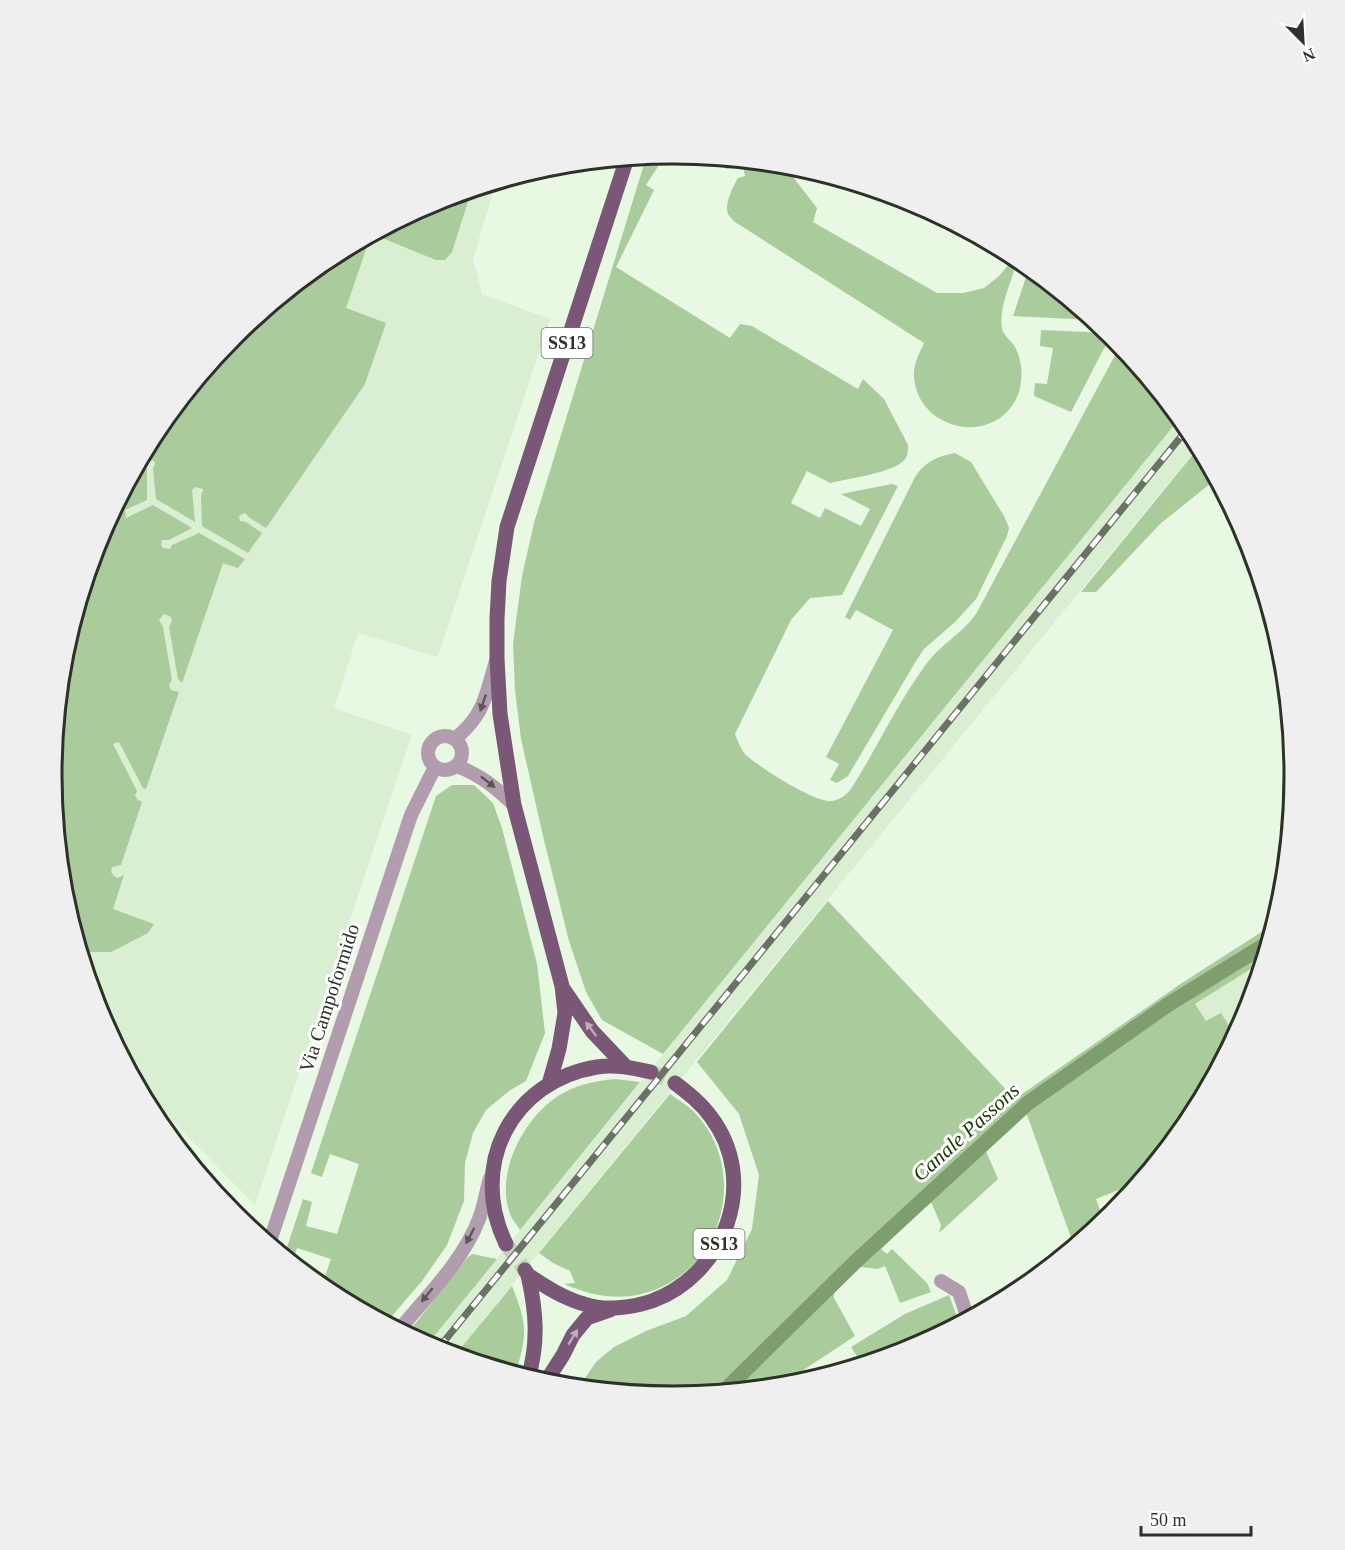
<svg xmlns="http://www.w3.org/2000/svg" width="1345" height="1550" font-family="Georgia,serif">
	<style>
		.built { fill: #daeed2 }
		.green { fill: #aacb9c }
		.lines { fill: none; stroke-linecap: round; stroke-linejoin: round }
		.canal { stroke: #7e9e70; stroke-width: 15 }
		.primary-tunnel { stroke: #c3d0bd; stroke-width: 15; stroke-dasharray: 15 8; stroke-linecap: butt }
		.street { stroke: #b29daf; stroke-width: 14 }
		.primary { stroke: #7a5776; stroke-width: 15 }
		.rail-casing { stroke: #6a7265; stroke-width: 7 }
		.rail { stroke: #fff; stroke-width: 4.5; stroke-dasharray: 14; stroke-linecap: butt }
		.oneway { fill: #5b5758 }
		.oneway2 { fill: #bcabba }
		.labels { text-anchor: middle; stroke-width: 6; stroke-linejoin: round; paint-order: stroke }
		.shield { fill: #fff; stroke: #6b6f69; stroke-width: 1.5 }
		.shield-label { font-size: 18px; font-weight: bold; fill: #2c3129 }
		.street-label { font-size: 20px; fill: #2c3129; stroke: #fff }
		.water-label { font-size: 21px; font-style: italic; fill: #173603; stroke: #fff }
		.rim { fill: none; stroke: #2c3129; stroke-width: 3 }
	</style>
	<rect width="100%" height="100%" fill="#e9f8e2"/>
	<path class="built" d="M 496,182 L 473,259 L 482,294 L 550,319 L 438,657 L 358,633 L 334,708 L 412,735 L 255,1205 L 136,1084 L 98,1013 L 63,896 L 51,775 L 63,653 L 98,537 L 156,429 L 233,335 L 328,258 L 435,201 Z
		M 1180,418 L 1189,430 L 1198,447 L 455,1355 L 427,1345 Z
		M 1262,962 L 1247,1013 L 1189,1121 L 1139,1041 Z"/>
	<path class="green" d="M 653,155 L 663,159 L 646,185 L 654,190 L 616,267 L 730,338 L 740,324 L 752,326 L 858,389 L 863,379 L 884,399 L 908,445 C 908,452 908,458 902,462 C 890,473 847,479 830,483 L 807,471 L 791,503 L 820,518 L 825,508 L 861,526 L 870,509 L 841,494 L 892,484 L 898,486 L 842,595 L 810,598 L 791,620 L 735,734 C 738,741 741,750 746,755 C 759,767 815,803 832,801 C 840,800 846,795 851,789 C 877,748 898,702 927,663 C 941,644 963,633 976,614 L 1120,346 L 1180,418 L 663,1054 L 602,1020 L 586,992 L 569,941 L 543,836 L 521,739 L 515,690 L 513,644 L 522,576 L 534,523 L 645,161 L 649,156 Z
		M 724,159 L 783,164 L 817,208 L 813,222 L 937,293 L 963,293 L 984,288 L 999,276 L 1010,263 L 1014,271 C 1008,290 999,309 1002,329 C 1004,335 1009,339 1013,344 C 1023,358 1024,381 1017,397 C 994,447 918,431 914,377 C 913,365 919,354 924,343 L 735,222 C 734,221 728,215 728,214 C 724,203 733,187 738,178 L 745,176 L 743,166 L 726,169 Z
		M 472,189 L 452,252 L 445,260 L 436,260 L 372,234 L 435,201 Z
		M 371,235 L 346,308 L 386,323 L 365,384 L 266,528 L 250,518 L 245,513 L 239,516 L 240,521 L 246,522 L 262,533 L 248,553 L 202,526 L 201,496 L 203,489 L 195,487 L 192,490 L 195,522 L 156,499 L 153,469 L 155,463 L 153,460 L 145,462 L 147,469 L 147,500 L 125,510 L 126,518 L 153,505 L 192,528 L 169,540 L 162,540 L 161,545 L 163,548 L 170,549 L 172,545 L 199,533 L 245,559 L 238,568 L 223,563 L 182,683 L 178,679 L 169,627 L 172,621 L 171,617 L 164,614 L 159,620 L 163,627 L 172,680 L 169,685 L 171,690 L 179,692 L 146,789 L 143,788 L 119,742 L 113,744 L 137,791 L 135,795 L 137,799 L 142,802 L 121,865 L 112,867 L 111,872 L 114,876 L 118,878 L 124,875 L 113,909 L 154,924 L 148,933 L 111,952 L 85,952 L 82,960 L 63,896 L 51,775 L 63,653 L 98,537 L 156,429 L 233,335 L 328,258 Z
		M 1029,268 L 1093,320 L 1013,316 Z
		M 1041,330 L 1108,333 L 1111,335 L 1071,412 L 1034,396 L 1035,383 L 1047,384 L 1053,348 L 1040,346 Z
		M 1199,447 L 1216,479 L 1160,524 L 1096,592 L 1081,592 Z
		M 955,453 L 971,462 L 1004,516 L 1009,528 L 1007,536 L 976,599 L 955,622 L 924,649 L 916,661 L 848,776 L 837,783 L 830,780 L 839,764 L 826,757 L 893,630 L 856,610 L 850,620 L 845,617 L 915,477 C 926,461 936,457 955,453 Z
		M 452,785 L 474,785 L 493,803 L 502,828 L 537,964 L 545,1033 L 526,1081 L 509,1091 L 486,1110 L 473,1133 L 465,1163 L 464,1201 L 447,1245 L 422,1281 L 386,1323 L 321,1287 L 331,1259 L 297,1248 L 292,1263 L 284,1256 L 303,1199 L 312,1202 L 306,1226 L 337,1234 L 359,1164 L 330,1154 L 322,1177 L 311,1173 L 436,796 Z
		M 828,901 L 1015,1099 L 1182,983 L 1274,924 L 1262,962 L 1195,1004 L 1206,1021 L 1221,1013 L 1235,1035 L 1189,1121 L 1135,1186 L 1133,1184 L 1096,1199 L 1104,1221 L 1074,1246 L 1026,1112 L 985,1149 L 998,1179 L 939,1233 L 941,1225 L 931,1202 L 881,1249 L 887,1254 L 892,1249 L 927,1283 L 931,1292 L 900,1303 L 885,1266 L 878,1269 L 861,1267 L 834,1293 L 834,1298 L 855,1336 L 779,1386 L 672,1396 L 579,1387 L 596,1362 L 614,1347 L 646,1331 L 686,1316 L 727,1280 L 752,1229 L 759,1175 L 739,1114 L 697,1062 Z
		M 615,1079 L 640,1082 L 520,1230 C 517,1225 512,1219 510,1214 C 495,1173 523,1119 558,1096 C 575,1085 595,1081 615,1079 Z
		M 670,1094 C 678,1100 689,1106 696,1114 C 754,1178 717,1284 631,1296 C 607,1299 585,1293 564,1284 L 575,1283 L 570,1271 L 553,1263 L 539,1253 Z
		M 472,1254 L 497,1259 L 427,1345 L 407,1334 L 467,1258 Z
		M 512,1286 C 527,1323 528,1335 515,1374 L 455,1355 Z
		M 949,1295 L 958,1320 L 916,1340 L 918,1345 L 862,1364 L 851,1347 L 905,1314 Z"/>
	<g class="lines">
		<path class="canal" d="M 724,1391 L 854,1263 L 1028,1103 L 1169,1004 L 1268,943"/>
		<path class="primary-tunnel" d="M 651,1072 L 675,1083
			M 506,1244 L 525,1270"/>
		<path class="street" d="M428 753a17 17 0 1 1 34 0a17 17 0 1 1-34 0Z
			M 455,739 C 485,714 485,697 496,661
			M 457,766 C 482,776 495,787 514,805
			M 269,1244 L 411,815 L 435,767
			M 941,1281 L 959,1292 L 968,1319
			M 399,1330 C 427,1296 463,1261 479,1219 C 484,1206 486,1192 490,1178"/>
		<path class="primary" d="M 564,990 L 592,1031 L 626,1067
			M 549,1084 L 559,1049 L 565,1013 L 562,986 L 514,805 L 500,714 L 497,659 L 497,619 L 499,581 L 507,527 L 627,158
			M 506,1244 C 468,1166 511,1081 597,1067 C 615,1064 633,1068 651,1072
			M 525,1270 L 528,1275 C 546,1287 563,1298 584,1304 C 605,1311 631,1308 652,1301 C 725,1274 760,1182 711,1117 C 701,1103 688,1093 675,1083
			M 528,1275 C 536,1310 539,1342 528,1378
			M 545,1383 L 563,1355 L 573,1335 L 587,1318 L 610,1310"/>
		<g class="rail-casing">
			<path id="rail" d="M 437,1350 L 1188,428"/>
		</g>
		<use href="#rail" class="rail"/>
	</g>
	<defs><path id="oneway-solid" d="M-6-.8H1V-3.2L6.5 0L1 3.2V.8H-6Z" transform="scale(1.5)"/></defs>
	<g class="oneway">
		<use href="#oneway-solid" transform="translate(483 703) rotate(109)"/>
		<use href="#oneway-solid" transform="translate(488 782) rotate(38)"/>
		<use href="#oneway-solid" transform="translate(470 1236) rotate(118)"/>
		<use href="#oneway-solid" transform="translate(427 1295) rotate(129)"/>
	</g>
	<g class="oneway2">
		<use href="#oneway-solid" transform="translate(591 1029) rotate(-127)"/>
		<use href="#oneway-solid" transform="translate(573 1337) rotate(-59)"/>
	</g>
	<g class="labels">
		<g class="shield">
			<rect x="541.5" y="328" width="51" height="30" rx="4.5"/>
			<rect x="693.5" y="1229" width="51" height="30" rx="4.5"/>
		</g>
		<g class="shield-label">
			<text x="567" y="349">SS13</text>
			<text x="719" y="1250">SS13</text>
		</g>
		<g class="street-label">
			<text transform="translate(329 998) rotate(-72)" y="7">Via Campoformido</text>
		</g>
		<g class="water-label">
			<text transform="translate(966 1132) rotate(-42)" y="7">Canale Passons</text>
		</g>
	</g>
	<path d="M0 0H1345V1550H0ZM62 775a611 611 0 1 1 1222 0a611 611 0 1 1-1222 0Z" fill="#eeefee" fill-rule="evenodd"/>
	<path class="rim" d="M62 775a611 611 0 1 1 1222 0a611 611 0 1 1-1222 0Z"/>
	<g transform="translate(1303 42) rotate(156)" stroke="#ffffff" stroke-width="4.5" paint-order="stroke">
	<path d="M0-4.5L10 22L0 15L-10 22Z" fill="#2c3129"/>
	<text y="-9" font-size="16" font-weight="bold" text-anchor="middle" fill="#2c3129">N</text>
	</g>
	<path d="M1141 1526v9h110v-9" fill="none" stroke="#2c3129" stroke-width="3"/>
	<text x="1150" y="1526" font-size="18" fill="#2c3129" stroke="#ffffff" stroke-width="4.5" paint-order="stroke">50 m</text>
</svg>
